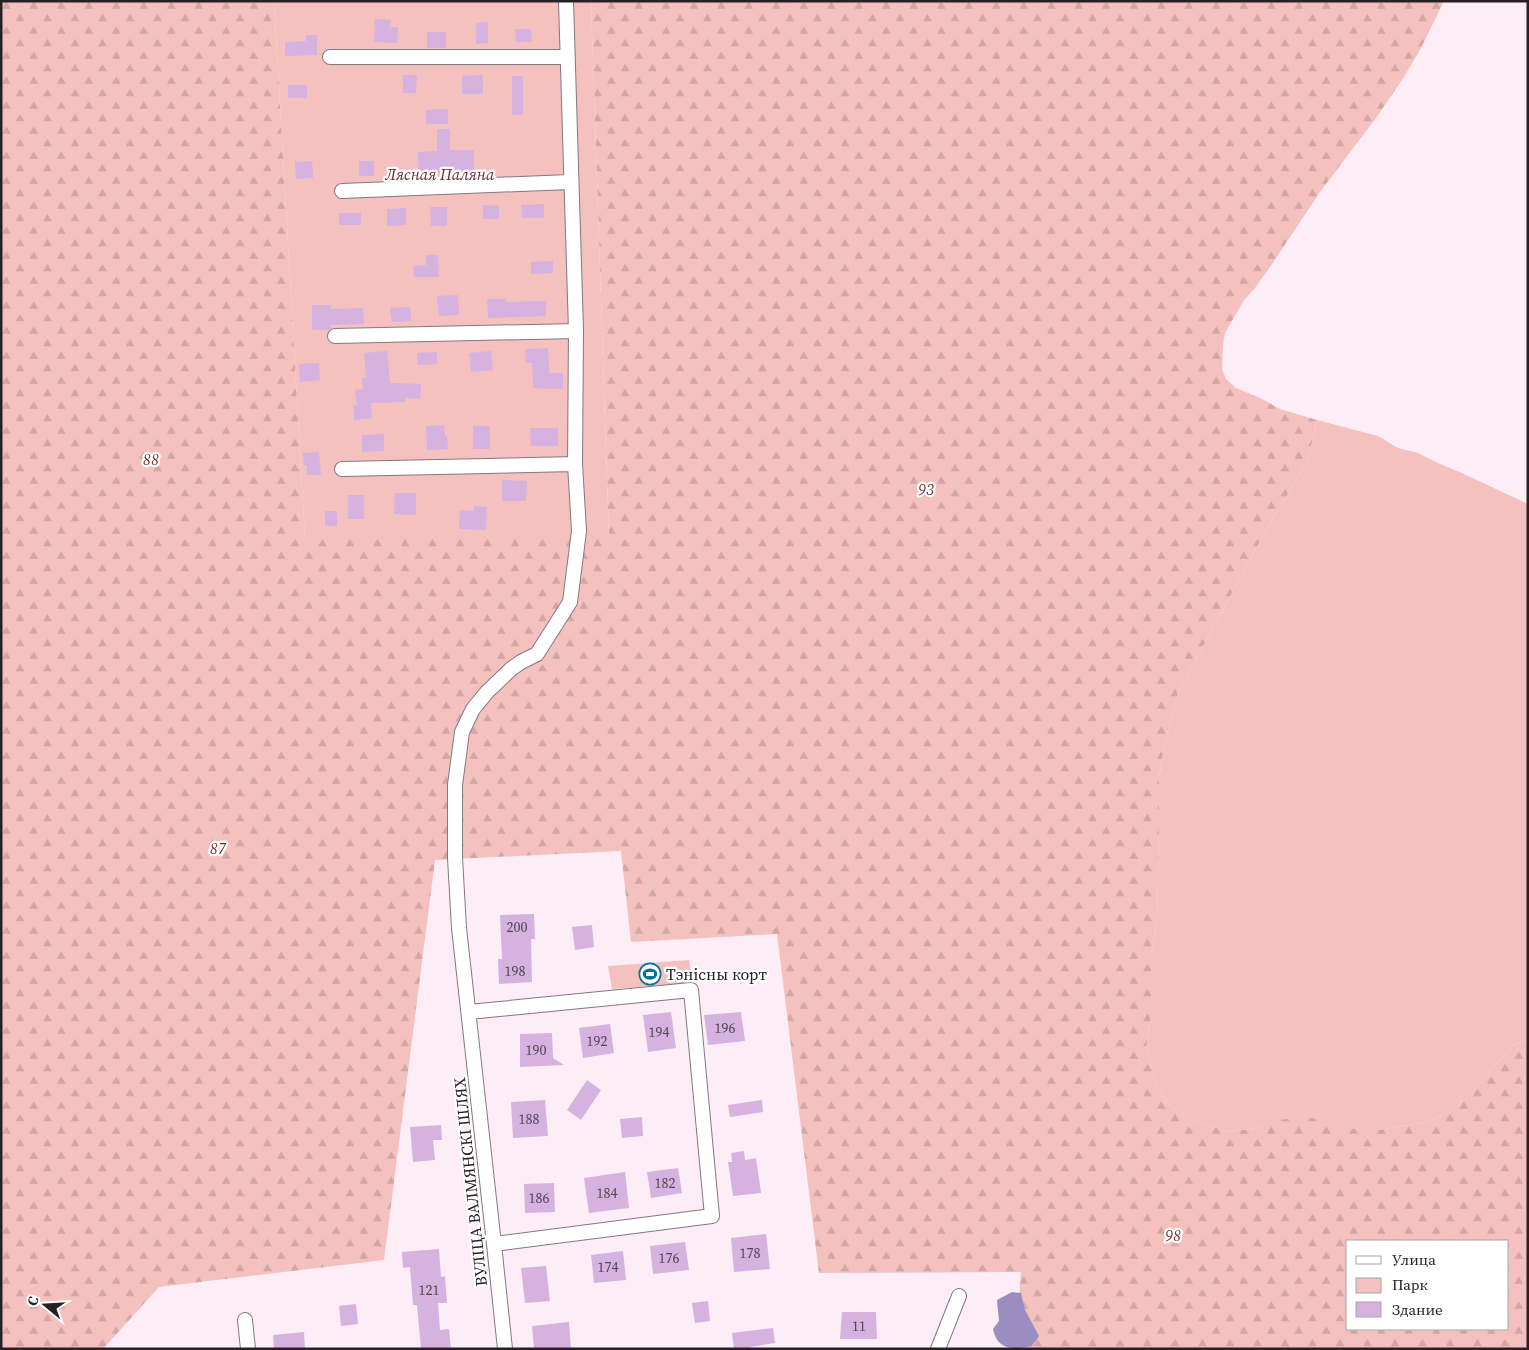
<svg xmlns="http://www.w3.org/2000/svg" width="1529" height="1350" font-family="'Source Serif 4',serif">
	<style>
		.green { fill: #f4c1bf }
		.forest { fill: url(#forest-firs); fill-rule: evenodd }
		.water { fill: #9c8dc0 }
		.building { fill: #d5b2e0 }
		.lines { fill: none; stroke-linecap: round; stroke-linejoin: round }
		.minor-casing { stroke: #857780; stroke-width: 16 }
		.minor { stroke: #fff; stroke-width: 14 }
		.labels { text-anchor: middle; stroke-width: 4.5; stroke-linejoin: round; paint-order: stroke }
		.number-label { font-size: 14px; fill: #524453 }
		.park-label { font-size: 16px; font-style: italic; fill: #72282b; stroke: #fff }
		.poi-label { font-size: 16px; fill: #262024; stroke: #fff; text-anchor: start }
		.street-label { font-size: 16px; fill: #262024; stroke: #fff }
	</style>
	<defs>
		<pattern id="forest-firs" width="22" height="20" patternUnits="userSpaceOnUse" patternTransform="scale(1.25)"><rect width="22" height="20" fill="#f4c1bf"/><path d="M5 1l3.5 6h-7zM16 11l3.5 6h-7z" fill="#d1a6a4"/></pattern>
	</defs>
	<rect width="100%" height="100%" fill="#fdedf7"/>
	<path class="green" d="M 274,1 L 591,1 L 609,539 L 305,539 Z
		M 1317,420 L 1378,436 L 1398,448 L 1418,453 L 1438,463 L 1464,474 L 1528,504 L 1528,1038 L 1512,1046 L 1467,1098 L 1451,1112 L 1427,1122 L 1379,1130 L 1359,1130 L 1336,1125 L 1277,1120 L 1255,1128 L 1230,1132 L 1196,1122 L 1169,1105 L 1158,1088 L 1146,1048 L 1151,1018 L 1151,955 L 1157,920 L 1159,833 L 1159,778 L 1164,747 L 1178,693 L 1261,539 L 1308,460 Z
		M 689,960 L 693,983 L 612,989 L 608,966 Z"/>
	<path class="forest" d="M 1,1 L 274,1 L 305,539 L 609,538 L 591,1 L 1444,1 L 1421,48 L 1404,77 L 1376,118 L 1320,192 L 1270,267 L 1255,288 L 1244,300 L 1225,333 L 1223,345 L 1222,369 L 1226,379 L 1236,388 L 1260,398 L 1280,409 L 1317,420 L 1308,460 L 1261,539 L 1178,693 L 1164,747 L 1159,778 L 1159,833 L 1157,920 L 1151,955 L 1151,1018 L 1146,1048 L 1158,1088 L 1169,1105 L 1196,1122 L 1230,1132 L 1255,1128 L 1276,1120 L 1308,1117 L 1359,1130 L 1379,1130 L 1427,1122 L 1451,1112 L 1467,1098 L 1512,1046 L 1528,1038 L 1528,1349 L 1015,1349 L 1021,1272 L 819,1273 L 777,934 L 631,942 L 621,851 L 435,860 L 384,1260 L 159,1287 L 103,1349 L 1,1349 ZM 1348,1241 L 1508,1241 L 1508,1329 L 1348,1329 Z"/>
	<path class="water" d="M 1012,1292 L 1021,1293 L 1025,1310 L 1039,1336 L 1032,1346 C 1013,1350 997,1350 993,1329 L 999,1321 L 997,1300 Z"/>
	<path class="building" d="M 375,19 L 391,20 L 390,27 L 398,27 L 397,43 L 374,42 Z
		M 488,22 L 488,43 L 476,44 L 476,23 Z
		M 515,29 L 531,29 L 532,42 L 516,42 Z
		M 427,32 L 446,32 L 446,48 L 427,48 Z
		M 306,35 L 317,35 L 317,55 L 285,56 L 285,42 L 306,41 Z
		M 403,75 L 417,75 L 416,93 L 403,93 Z
		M 483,75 L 483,94 L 462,94 L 462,76 Z
		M 512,76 L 523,76 L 523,114 L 512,115 Z
		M 288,85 L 307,85 L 307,98 L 288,98 Z
		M 448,109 L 448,124 L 426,124 L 426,110 Z
		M 437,129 L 450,129 L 450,150 L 474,150 L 474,172 L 431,172 L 431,175 L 419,176 L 418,152 L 437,151 Z
		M 312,161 L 313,178 L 296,179 L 295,162 Z
		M 359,161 L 374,161 L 374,176 L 359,176 Z
		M 544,204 L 544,218 L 522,218 L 521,205 Z
		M 483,205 L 499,206 L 499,219 L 483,219 Z
		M 430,207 L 447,207 L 447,226 L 431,226 Z
		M 406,208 L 406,225 L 387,226 L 387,209 Z
		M 339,213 L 361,213 L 361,225 L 339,225 Z
		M 426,255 L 438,255 L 439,277 L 414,277 L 413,266 L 426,265 Z
		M 553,261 L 553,273 L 531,274 L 531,262 Z
		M 458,295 L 459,315 L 439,316 L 437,296 Z
		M 487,299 L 506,299 L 506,302 L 546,301 L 546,316 L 488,318 Z
		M 312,305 L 331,305 L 331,309 L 363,308 L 364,324 L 331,325 L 331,328 L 329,330 L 312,330 Z
		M 410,307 L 411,321 L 392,322 L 390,308 Z
		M 548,348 L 549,373 L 563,373 L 563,389 L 533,388 L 532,363 L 526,363 L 525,349 Z
		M 387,351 L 390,383 L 421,384 L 420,399 L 405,398 L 405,402 L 371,403 L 372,418 L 354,420 L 354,405 L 357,405 L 355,390 L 363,389 L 362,378 L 366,378 L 364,353 Z
		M 491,351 L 493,370 L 471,372 L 469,353 Z
		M 437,352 L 437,364 L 418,365 L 417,353 Z
		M 319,363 L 320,380 L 300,382 L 299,364 Z
		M 444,425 L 445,436 L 447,436 L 448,449 L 427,450 L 426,426 Z
		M 473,426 L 490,426 L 490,449 L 473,449 Z
		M 530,428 L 558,428 L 558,446 L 531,446 Z
		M 384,434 L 384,451 L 362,452 L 362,435 Z
		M 319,452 L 321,475 L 307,475 L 307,465 L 304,465 L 303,453 Z
		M 502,480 L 527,481 L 526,501 L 502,501 Z
		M 395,493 L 416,493 L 416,515 L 394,514 Z
		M 348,495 L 364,495 L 364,519 L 348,519 Z
		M 474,506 L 487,507 L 486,530 L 459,529 L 460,510 L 474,511 Z
		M 325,511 L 337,511 L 337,526 L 325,526 Z
		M 534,914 L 535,939 L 531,939 L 532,982 L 499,984 L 498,959 L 502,959 L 500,915 Z
		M 592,925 L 594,947 L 575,950 L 572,927 Z
		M 671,1012 L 676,1048 L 648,1052 L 643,1015 Z
		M 741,1012 L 745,1041 L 708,1045 L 704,1015 Z
		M 610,1024 L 614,1053 L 583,1058 L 579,1028 Z
		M 552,1033 L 553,1058 L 564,1065 L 520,1067 L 520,1034 Z
		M 587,1080 L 601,1090 L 581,1120 L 567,1110 Z
		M 545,1100 L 548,1136 L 513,1138 L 511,1102 Z
		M 762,1100 L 763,1112 L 730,1117 L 728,1105 Z
		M 642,1117 L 643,1136 L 622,1138 L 620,1119 Z
		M 441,1125 L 442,1140 L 433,1140 L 435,1160 L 413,1162 L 410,1127 Z
		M 744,1151 L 745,1160 L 756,1158 L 761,1193 L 733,1196 L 728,1162 L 732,1162 L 731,1153 Z
		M 678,1168 L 682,1193 L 651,1198 L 647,1172 Z
		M 625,1172 L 629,1208 L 589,1213 L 584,1178 Z
		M 554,1183 L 555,1212 L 525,1213 L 524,1184 Z
		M 766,1234 L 770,1269 L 734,1272 L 731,1238 Z
		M 685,1242 L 689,1270 L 653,1274 L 650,1246 Z
		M 439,1249 L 441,1277 L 445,1276 L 447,1303 L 438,1303 L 440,1330 L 449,1329 L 451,1349 L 421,1349 L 417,1305 L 413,1305 L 410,1267 L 403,1268 L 402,1252 Z
		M 623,1251 L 626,1280 L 594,1283 L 591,1255 Z
		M 546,1266 L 550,1301 L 525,1303 L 521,1268 Z
		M 708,1301 L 710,1321 L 695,1323 L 692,1303 Z
		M 356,1304 L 358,1324 L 341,1326 L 339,1306 Z
		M 842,1312 L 876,1312 L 877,1339 L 840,1339 Z
		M 569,1322 L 571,1349 L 534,1349 L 532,1326 Z
		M 773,1328 L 775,1343 L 750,1347 L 750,1349 L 734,1349 L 732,1333 Z
		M 304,1332 L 305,1349 L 274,1349 L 273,1335 Z"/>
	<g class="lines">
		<g class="minor-casing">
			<path id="minor" d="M 330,57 L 567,57
				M 342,191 L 570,182
				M 335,336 L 576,331
				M 342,469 L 575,464
				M 469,1012 L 691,990 L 712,1216 L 494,1244
				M 245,1320 L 248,1349
				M 505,1349 L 494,1244 L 459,928 L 455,858 L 455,785 L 462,732 L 473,709 L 487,692 L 511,669 L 521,662 L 537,654 L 570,602 L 579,531 L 575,464 L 576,331 L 566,1
				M 938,1349 L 959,1296"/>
		</g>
		<use href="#minor" class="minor"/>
	</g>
	<defs>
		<g id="stadium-ring" transform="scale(1.125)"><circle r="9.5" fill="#fff" stroke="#04709c" stroke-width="1.5"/><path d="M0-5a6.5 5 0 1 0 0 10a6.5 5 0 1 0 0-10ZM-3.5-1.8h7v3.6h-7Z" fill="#04709c"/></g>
	</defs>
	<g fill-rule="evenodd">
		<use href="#stadium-ring" x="650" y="974"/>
	</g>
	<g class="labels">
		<g class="number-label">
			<text x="517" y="932">200</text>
			<text x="515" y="976">198</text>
			<text x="725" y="1033">196</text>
			<text x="659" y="1037">194</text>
			<text x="597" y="1046">192</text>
			<text x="536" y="1055">190</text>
			<text x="529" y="1124">188</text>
			<text x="665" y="1188">182</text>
			<text x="607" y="1198">184</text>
			<text x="539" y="1203">186</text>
			<text x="750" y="1258">178</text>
			<text x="669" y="1263">176</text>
			<text x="608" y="1272">174</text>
			<text x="429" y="1295">121</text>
			<text x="859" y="1331">11</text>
		</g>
		<g class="park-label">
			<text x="440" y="180">Лясная Паляна</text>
			<text x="151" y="465">88</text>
			<text x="926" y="495">93</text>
			<text x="218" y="854">87</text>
			<text x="1173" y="1241">98</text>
		</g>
		<g class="poi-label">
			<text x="666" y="980">Тэнісны корт</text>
		</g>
		<g class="street-label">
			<text transform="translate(470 1182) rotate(-96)" y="6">ВУЛІЦА ВАЛМЯНСКІ ШЛЯХ</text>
		</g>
	</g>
	<rect width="1529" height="1350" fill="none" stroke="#262024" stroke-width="5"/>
	<rect x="1346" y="1240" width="162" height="90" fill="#ffffff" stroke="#a8a6a7"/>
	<rect x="1356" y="1256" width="25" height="8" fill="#ffffff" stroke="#a8a6a7"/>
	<text x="1392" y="1265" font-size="15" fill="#262024">Улица</text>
	<rect x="1356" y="1278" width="25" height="15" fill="#f4c1bf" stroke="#a8a6a7"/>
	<text x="1392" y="1290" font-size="15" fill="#262024">Парк</text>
	<rect x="1356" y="1302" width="25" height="15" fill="#d5b2e0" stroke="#a8a6a7"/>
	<text x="1392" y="1315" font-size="15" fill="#262024">Здание</text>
	<g transform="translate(45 1305) rotate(288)" stroke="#ffffff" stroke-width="4" paint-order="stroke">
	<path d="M0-4L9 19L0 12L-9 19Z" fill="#262024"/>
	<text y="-8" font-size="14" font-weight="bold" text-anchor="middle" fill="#262024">С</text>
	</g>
</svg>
